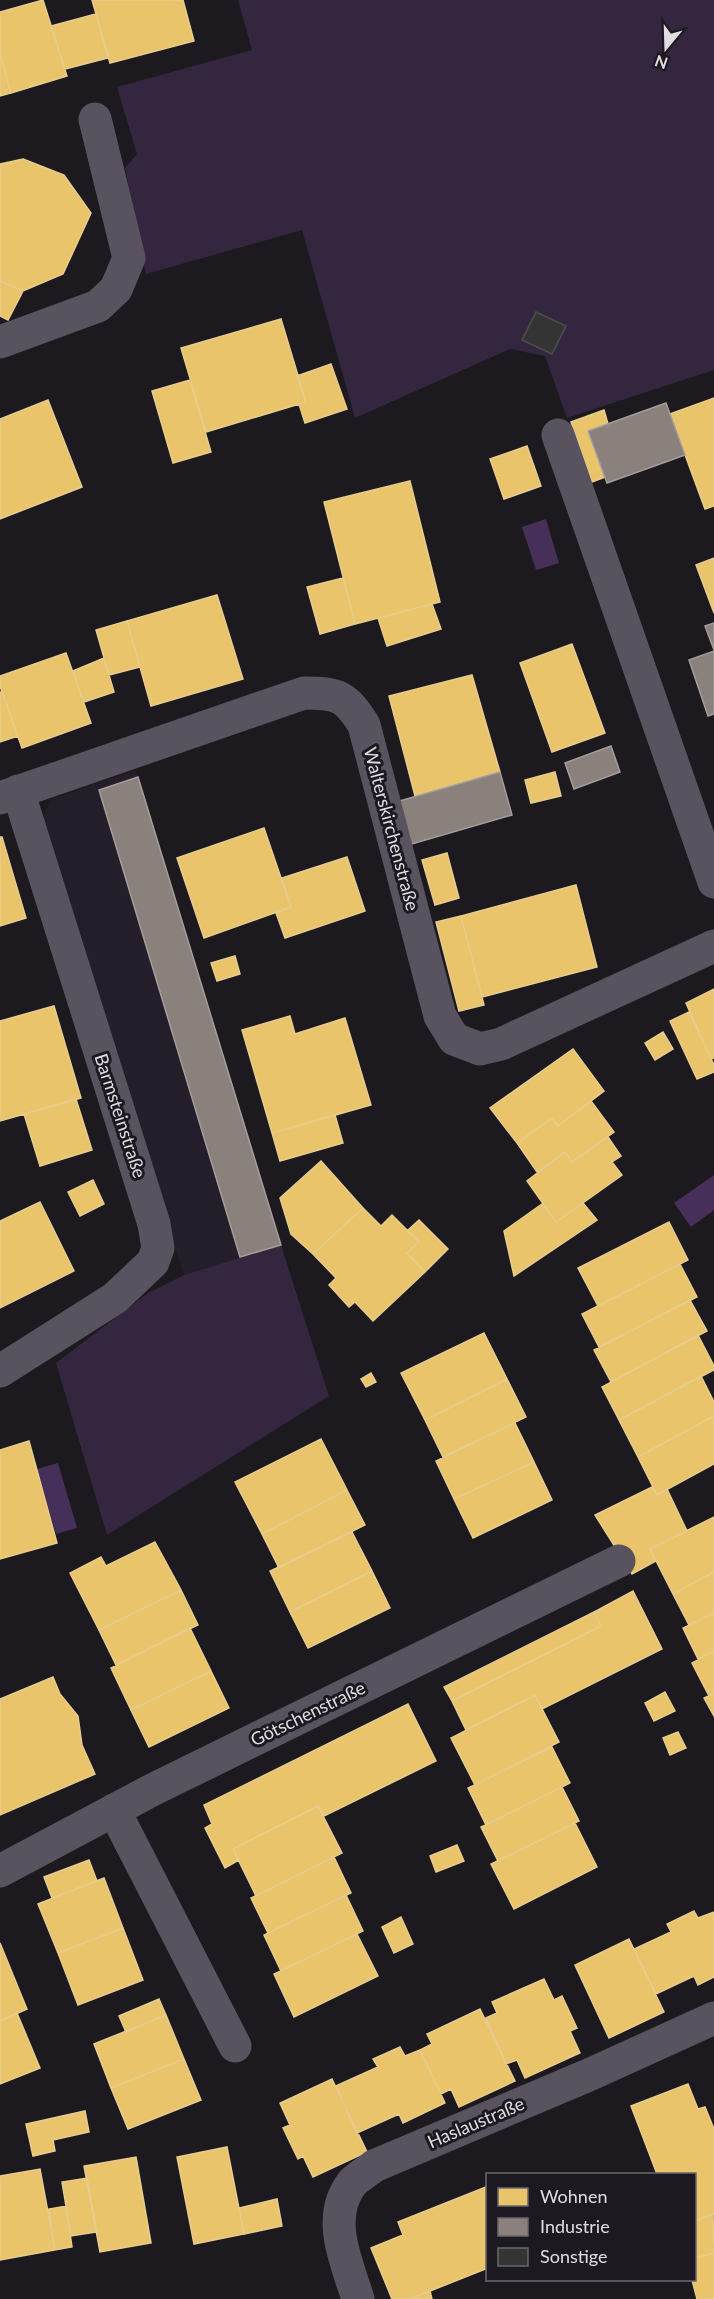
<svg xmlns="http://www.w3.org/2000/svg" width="714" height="2299" font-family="Lato,sans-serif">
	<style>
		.built { fill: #241e2a }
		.green { fill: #33263e }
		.water { fill: #46305a }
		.homes { fill: #e9c46a; stroke: #e6cc8e; stroke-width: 1.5 }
		.industry { fill: #8a817c; stroke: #a49d9b; stroke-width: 1.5 }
		.building { fill: #343435; stroke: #4d4e4f; stroke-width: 1.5 }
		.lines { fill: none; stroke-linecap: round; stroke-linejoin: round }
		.minor { stroke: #59535f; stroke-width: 33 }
		.labels { text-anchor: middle; stroke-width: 6; stroke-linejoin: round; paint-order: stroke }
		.street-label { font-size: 18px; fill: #e0dde2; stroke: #1d1920 }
	</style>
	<rect width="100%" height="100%" fill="#1d1a1f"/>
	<path class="built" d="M 136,770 L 281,1245 L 184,1275 L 41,820 L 52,799 Z"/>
	<path class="green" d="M 238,0 L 714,0 L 714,370 L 567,418 L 545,356 L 510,349 L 355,418 L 302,230 L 146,274 L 125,168 L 137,154 L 117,87 L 252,50 Z
		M 281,1245 L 329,1396 L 107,1535 L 56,1363 L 148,1293 L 184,1275 Z"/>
	<path class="water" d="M 546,519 L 559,563 L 536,570 L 522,527 Z
		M 714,1175 L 714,1210 L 691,1227 L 674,1203 Z
		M 58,1463 L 77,1528 L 56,1534 L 37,1469 Z"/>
	<path class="homes" d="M 43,0 L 67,76 L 11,93 L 0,54 L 0,12 Z
		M 92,0 L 183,0 L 194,41 L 110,63 Z
		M 96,14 L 108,58 L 65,69 L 51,26 Z
		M 0,54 L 11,93 L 0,96 Z
		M 23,159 L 64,175 L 91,213 L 63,274 L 23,291 L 0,281 L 0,164 Z
		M 0,281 L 23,291 L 8,320 L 0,316 Z
		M 281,319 L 306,402 L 206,432 L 181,348 Z
		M 331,364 L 347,409 L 305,423 L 299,404 L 306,402 L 297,376 Z
		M 190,380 L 211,452 L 173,463 L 152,391 Z
		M 714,398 L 714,506 L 705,509 L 670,414 Z
		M 48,400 L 82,487 L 0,519 L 0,419 Z
		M 604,410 L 608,424 L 588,431 L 605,477 L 592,482 L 571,422 Z
		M 527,446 L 541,486 L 504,499 L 490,459 Z
		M 410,481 L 440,602 L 355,624 L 324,502 Z
		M 714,558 L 714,613 L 696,565 Z
		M 343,578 L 355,624 L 320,634 L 307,587 Z
		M 217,595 L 243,679 L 151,706 L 127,621 Z
		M 432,604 L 441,629 L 387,646 L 378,618 Z
		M 127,621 L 140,667 L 109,675 L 96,630 Z
		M 572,644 L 605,733 L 552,752 L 520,663 Z
		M 66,653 L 91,723 L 22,748 L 0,686 L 0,676 Z
		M 104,658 L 114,692 L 84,702 L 73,671 Z
		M 472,675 L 500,772 L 415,796 L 389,696 Z
		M 0,692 L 2,692 L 18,736 L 0,742 Z
		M 555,772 L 561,796 L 531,803 L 525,780 Z
		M 264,828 L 291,907 L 204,938 L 177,858 Z
		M 0,837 L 2,837 L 26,918 L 0,926 Z
		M 447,853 L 459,898 L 435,905 L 422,860 Z
		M 347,857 L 365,911 L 285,938 L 276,913 L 291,907 L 282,878 Z
		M 576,885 L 597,967 L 482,997 L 461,916 Z
		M 461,916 L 484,1005 L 459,1011 L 436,922 Z
		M 235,956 L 240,974 L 217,981 L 211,963 Z
		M 714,989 L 714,1058 L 711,1059 L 686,1003 Z
		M 54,1006 L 81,1098 L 0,1121 L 0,1021 Z
		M 689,1012 L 714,1065 L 714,1072 L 697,1079 L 670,1021 Z
		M 290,1016 L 295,1034 L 345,1018 L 371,1105 L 272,1133 L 242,1030 Z
		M 663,1032 L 673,1049 L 655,1060 L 645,1043 Z
		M 573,1049 L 604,1091 L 558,1126 L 552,1118 L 517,1143 L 490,1108 Z
		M 76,1099 L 92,1150 L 40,1166 L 24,1114 Z
		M 591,1101 L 614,1132 L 572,1162 L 565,1152 L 537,1172 L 517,1143 L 552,1118 L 558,1126 Z
		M 335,1115 L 343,1143 L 280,1161 L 272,1133 Z
		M 608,1137 L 621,1156 L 612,1162 L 622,1175 L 556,1222 L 527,1181 L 565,1152 L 572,1162 Z
		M 321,1161 L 363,1208 L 313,1254 L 291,1234 L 280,1198 Z
		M 93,1180 L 104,1204 L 80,1216 L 68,1192 Z
		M 40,1202 L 74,1271 L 0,1308 L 0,1221 Z
		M 583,1203 L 597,1220 L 514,1276 L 504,1231 L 542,1204 L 556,1222 Z
		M 363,1208 L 381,1226 L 392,1215 L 419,1242 L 407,1253 L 425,1272 L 373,1321 L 355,1302 L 349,1307 L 329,1285 L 336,1278 L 313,1254 Z
		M 419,1220 L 448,1249 L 425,1272 L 407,1253 L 419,1242 L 407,1231 Z
		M 669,1222 L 688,1260 L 598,1306 L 578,1268 Z
		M 680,1264 L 697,1297 L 599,1347 L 582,1314 Z
		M 690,1300 L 707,1331 L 611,1382 L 594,1350 Z
		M 484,1333 L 507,1379 L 425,1420 L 401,1373 Z
		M 698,1335 L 714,1366 L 714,1370 L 619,1420 L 602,1387 Z
		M 371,1373 L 376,1382 L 366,1387 L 361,1379 Z
		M 701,1376 L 714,1402 L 714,1416 L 638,1457 L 619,1420 Z
		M 507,1379 L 526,1417 L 443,1457 L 425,1420 Z
		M 714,1416 L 714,1464 L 657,1495 L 638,1457 Z
		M 515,1423 L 534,1462 L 454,1499 L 436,1461 Z
		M 321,1439 L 347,1490 L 262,1534 L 235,1482 Z
		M 29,1441 L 57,1543 L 0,1559 L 0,1450 Z
		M 534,1462 L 552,1500 L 473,1538 L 454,1499 Z
		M 652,1487 L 657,1495 L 667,1489 L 687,1531 L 650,1549 L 656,1561 L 632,1574 L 595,1515 Z
		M 347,1490 L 365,1525 L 279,1568 L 262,1534 Z
		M 714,1517 L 714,1572 L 673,1594 L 650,1549 Z
		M 352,1532 L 372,1571 L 290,1612 L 270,1571 Z
		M 155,1542 L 181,1590 L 99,1630 L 70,1573 L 101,1557 L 106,1566 Z
		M 372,1571 L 390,1608 L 308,1648 L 290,1612 Z
		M 714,1572 L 714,1613 L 689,1625 L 673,1594 Z
		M 181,1590 L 198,1625 L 116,1665 L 99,1630 Z
		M 633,1591 L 662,1649 L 542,1709 L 535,1695 L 466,1730 L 452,1701 L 601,1626 L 594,1612 Z
		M 594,1612 L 601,1626 L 452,1701 L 444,1687 Z
		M 714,1613 L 714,1651 L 698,1659 L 683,1628 Z
		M 190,1628 L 211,1671 L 131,1710 L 111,1668 Z
		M 714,1651 L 714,1693 L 709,1696 L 692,1663 Z
		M 211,1671 L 229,1708 L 149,1747 L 131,1710 Z
		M 53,1677 L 60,1694 L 78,1716 L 82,1745 L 95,1774 L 0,1815 L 0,1699 Z
		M 665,1692 L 675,1711 L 654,1721 L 645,1703 Z
		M 714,1693 L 714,1716 L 704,1698 Z
		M 535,1695 L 559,1742 L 475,1785 L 451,1738 Z
		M 408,1704 L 436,1761 L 324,1816 L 318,1806 L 233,1849 L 239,1860 L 225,1868 L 205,1828 L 212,1824 L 204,1805 Z
		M 678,1732 L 686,1748 L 670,1755 L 663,1738 Z
		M 552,1747 L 570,1783 L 486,1825 L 468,1788 Z
		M 562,1787 L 579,1821 L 498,1861 L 481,1827 Z
		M 318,1806 L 342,1853 L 256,1896 L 233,1849 Z
		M 575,1823 L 597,1867 L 514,1909 L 491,1864 Z
		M 457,1845 L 464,1861 L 436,1872 L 430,1856 Z
		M 334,1857 L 351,1893 L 268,1933 L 251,1898 Z
		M 89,1860 L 97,1881 L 52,1898 L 44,1877 Z
		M 104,1878 L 123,1928 L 58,1953 L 38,1904 Z
		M 346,1895 L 363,1931 L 281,1971 L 264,1935 Z
		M 694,1911 L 698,1918 L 714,1912 L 714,1977 L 698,1985 L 694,1976 L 656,1994 L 634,1949 L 671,1932 L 667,1924 Z
		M 401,1917 L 413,1944 L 394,1953 L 382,1927 Z
		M 123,1928 L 143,1980 L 78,2005 L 58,1953 Z
		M 357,1934 L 378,1976 L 294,2017 L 274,1974 Z
		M 629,1939 L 664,2012 L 609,2038 L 575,1965 Z
		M 0,1943 L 27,2009 L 0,2021 Z
		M 544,1979 L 554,2000 L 562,1996 L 577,2028 L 570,2031 L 580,2053 L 525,2078 L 517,2060 L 506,2064 L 486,2018 L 497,2013 L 492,2002 Z
		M 159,1999 L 166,2015 L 126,2032 L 119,2016 Z
		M 480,2009 L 515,2081 L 459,2107 L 451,2089 L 441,2094 L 420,2050 L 432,2044 L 427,2034 Z
		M 17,2013 L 40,2068 L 0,2084 L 0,2021 Z
		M 166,2015 L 184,2059 L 111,2088 L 94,2044 Z
		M 400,2047 L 405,2056 L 420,2050 L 445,2103 L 403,2123 L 399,2114 L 357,2133 L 336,2086 L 378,2067 L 373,2059 Z
		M 184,2059 L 201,2100 L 128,2129 L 111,2088 Z
		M 332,2079 L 367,2152 L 313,2177 L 303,2156 L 298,2159 L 283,2128 L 290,2125 L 280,2103 Z
		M 688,2084 L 698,2109 L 705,2107 L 714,2129 L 714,2214 L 694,2221 L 694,2174 L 657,2174 L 631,2106 Z
		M 85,2111 L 89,2132 L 53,2140 L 55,2151 L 33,2156 L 26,2124 Z
		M 227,2147 L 244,2234 L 194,2244 L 177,2157 Z
		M 136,2157 L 151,2243 L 100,2252 L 84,2166 Z
		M 40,2169 L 55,2250 L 0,2260 L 0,2176 Z
		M 87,2178 L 97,2232 L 71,2236 L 62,2182 Z
		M 488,2186 L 488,2268 L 410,2299 L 392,2299 L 371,2248 L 403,2235 L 398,2222 Z
		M 277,2199 L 282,2226 L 244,2234 L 239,2208 Z
		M 66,2206 L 72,2247 L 55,2250 L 49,2209 Z
		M 713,2214 L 714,2253 L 694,2258 L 694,2221 Z
		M 714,2253 L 714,2299 L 697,2299 L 692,2280 L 694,2280 L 694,2258 Z
		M 430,2291 L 432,2299 L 410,2299 Z"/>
	<path class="industry" d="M 666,403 L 685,455 L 607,483 L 588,431 Z
		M 714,623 L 714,650 L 705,626 Z
		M 714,651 L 714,714 L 708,716 L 689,660 Z
		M 611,746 L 620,772 L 574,789 L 565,763 Z
		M 500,772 L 512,815 L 408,845 L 396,802 Z
		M 138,777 L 281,1245 L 240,1257 L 99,790 Z"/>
	<path class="building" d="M 536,312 L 566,326 L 552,354 L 522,340 Z"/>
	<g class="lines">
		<path class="minor" d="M 0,342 L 98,306 L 116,289 L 129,258 L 95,119
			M 558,435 L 714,882
			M 0,798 L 304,693 C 338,693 346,696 364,725 L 440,1016 L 454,1039 L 480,1049 L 501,1044 L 714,946
			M 0,1371 L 115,1298 L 153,1262 L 158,1248 L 154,1224 L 18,791
			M 114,1810 L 235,2046
			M 0,1871 L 154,1789 L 619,1561
			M 358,2299 C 347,2263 325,2218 352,2183 C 358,2177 368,2171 374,2166 L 591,2074 L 714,2018"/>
	</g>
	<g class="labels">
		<g class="street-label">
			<text transform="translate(391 829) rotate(75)" y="6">Walterskirchenstraße</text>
			<text transform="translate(120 1116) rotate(72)" y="6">Barmsteinstraße</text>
			<text transform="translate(308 1714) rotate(-26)" y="6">Götschenstraße</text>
			<text transform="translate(476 2123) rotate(-23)" y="6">Haslaustraße</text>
		</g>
	</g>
	<rect x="486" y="2173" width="210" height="108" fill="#1d1920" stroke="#6b676e" stroke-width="1.5"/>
	<rect x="498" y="2188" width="30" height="18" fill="#e9c46a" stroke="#6b676e" stroke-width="1.5"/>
	<text x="540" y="2203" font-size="18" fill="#e0dde2">Wohnen</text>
	<rect x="498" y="2218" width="30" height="18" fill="#8a817c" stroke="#6b676e" stroke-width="1.5"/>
	<text x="540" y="2233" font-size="18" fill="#e0dde2">Industrie</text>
	<rect x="498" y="2248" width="30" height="18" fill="#343435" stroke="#6b676e" stroke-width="1.5"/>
	<text x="540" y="2263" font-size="18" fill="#e0dde2">Sonstige</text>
	<g transform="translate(666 48) rotate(199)" stroke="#1d1920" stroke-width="4.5" paint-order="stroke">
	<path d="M0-4.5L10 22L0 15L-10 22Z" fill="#e0dde2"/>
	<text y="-9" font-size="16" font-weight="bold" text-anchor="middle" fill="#e0dde2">N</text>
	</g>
</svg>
